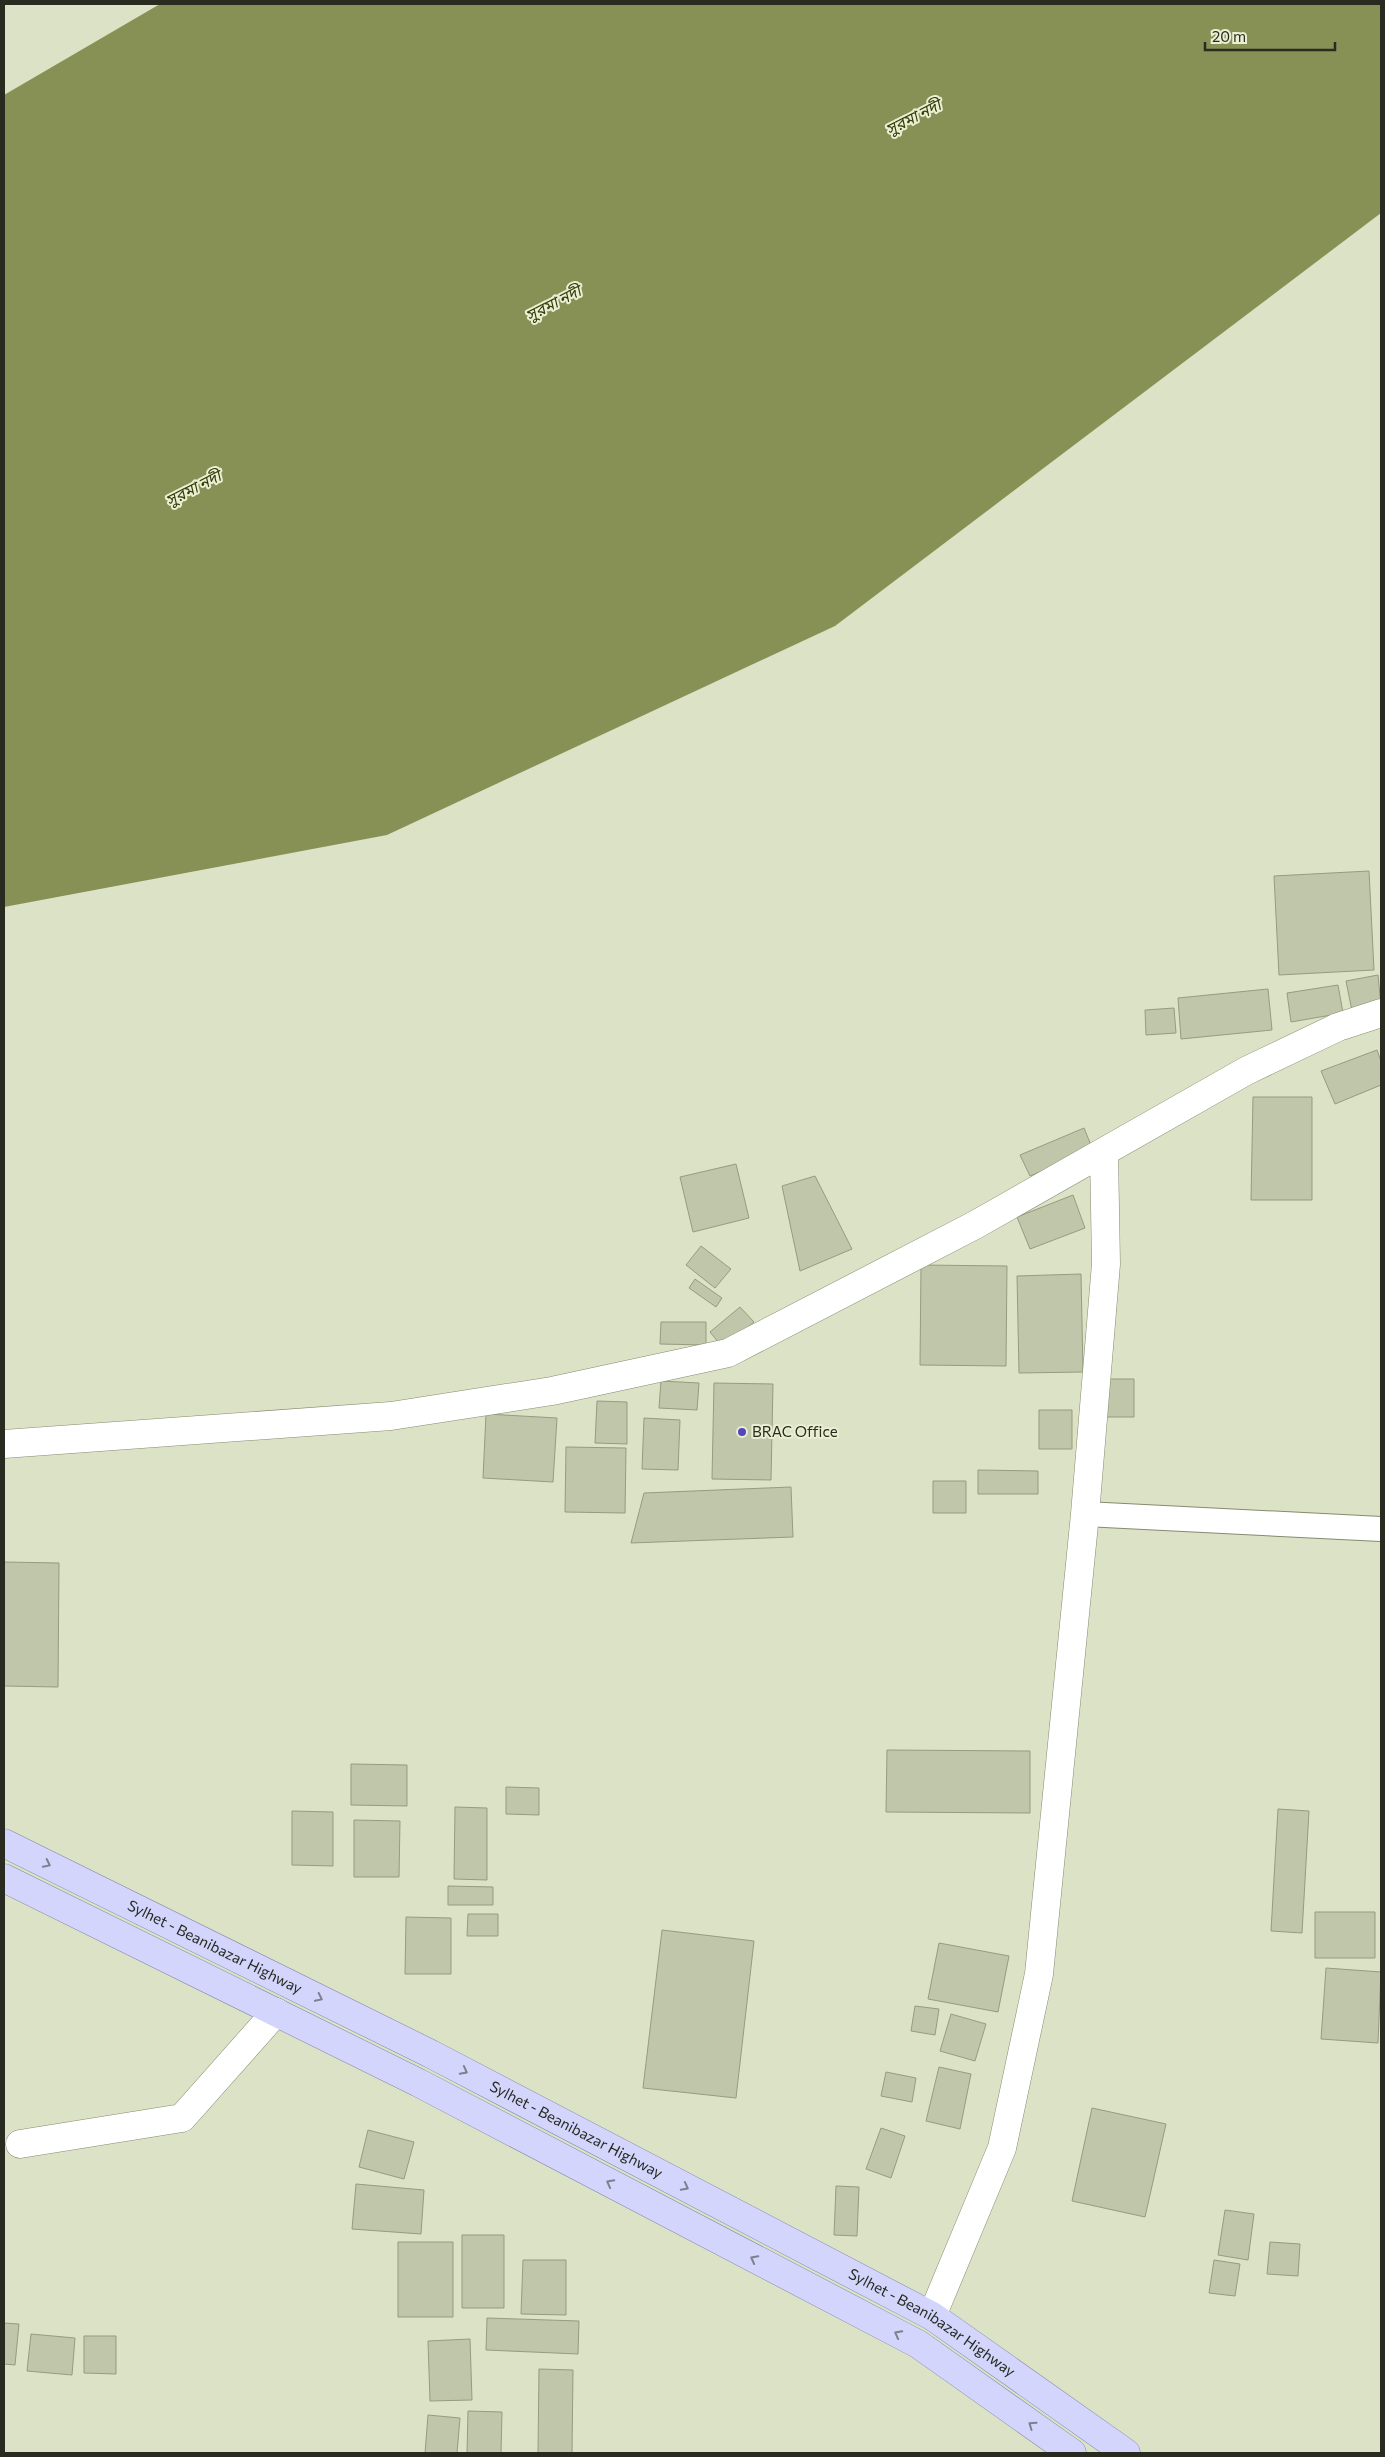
<svg xmlns="http://www.w3.org/2000/svg" width="1385" height="2457" font-family="Commissioner,'Noto Sans Bengali',sans-serif">
	<style>
		.water { fill: #889155 }
		.building { fill: #c0c6a9; stroke: #979b80 }
		.lines { fill: none; stroke-linecap: round; stroke-linejoin: round }
		.service-casing { stroke: #868b70; stroke-width: 26 }
		.minor-casing { stroke: #868b70; stroke-width: 29 }
		.primary-casing { stroke: #8587ae; stroke-width: 29 }
		.service { stroke: #fff; stroke-width: 24 }
		.minor { stroke: #fff; stroke-width: 28 }
		.primary { stroke: #d3d5fd; stroke-width: 28 }
		.oneway { stroke: #7e808e }
		.poi-dot { fill: #5447be; stroke: #eaefd2; stroke-width: 2 }
		.labels { text-anchor: middle; stroke-width: 4; stroke-linejoin: round; paint-order: stroke }
		.poi-label { font-size: 15px; fill: #292b20; stroke: #eaefd2; text-anchor: start }
		.street-label { font-size: 15px; fill: #292b20; stroke: #eaefd2 }
		.water-label { font-size: 16px; font-style: italic; fill: #343a09; stroke: #eaefd2 }
	</style>
	<rect width="100%" height="100%" fill="#dce2c5"/>
	<path class="water" d="M 160,4 L 1381,4 L 1381,213 L 835,626 L 387,835 L 4,907 L 4,95 Z"/>
	<path class="building" d="M 1369,871 L 1374,970 L 1279,975 L 1274,876 Z
		M 1378,975 L 1381,1006 L 1352,1011 L 1346,981 Z
		M 1338,985 L 1343,1013 L 1291,1022 L 1287,993 Z
		M 1268,989 L 1272,1030 L 1181,1039 L 1178,998 Z
		M 1174,1008 L 1176,1033 L 1146,1035 L 1145,1010 Z
		M 1377,1050 L 1381,1061 L 1381,1085 L 1335,1104 L 1321,1071 Z
		M 1253,1097 L 1312,1097 L 1312,1200 L 1251,1200 Z
		M 1084,1128 L 1093,1150 L 1030,1176 L 1020,1155 Z
		M 736,1164 L 749,1218 L 693,1232 L 680,1177 Z
		M 815,1176 L 852,1249 L 800,1271 L 782,1186 Z
		M 1073,1195 L 1085,1228 L 1030,1249 L 1017,1217 Z
		M 701,1246 L 731,1269 L 715,1288 L 686,1265 Z
		M 921,1265 L 1007,1266 L 1006,1366 L 920,1365 Z
		M 1081,1274 L 1083,1372 L 1019,1373 L 1017,1276 Z
		M 695,1279 L 722,1298 L 716,1307 L 689,1288 Z
		M 740,1307 L 754,1322 L 723,1348 L 710,1332 Z
		M 661,1322 L 706,1322 L 706,1345 L 660,1344 Z
		M 1106,1379 L 1134,1379 L 1134,1417 L 1105,1417 Z
		M 661,1381 L 699,1383 L 697,1410 L 659,1408 Z
		M 714,1383 L 773,1384 L 771,1480 L 712,1479 Z
		M 597,1401 L 627,1402 L 627,1444 L 595,1443 Z
		M 1039,1410 L 1072,1410 L 1072,1449 L 1039,1449 Z
		M 486,1414 L 557,1418 L 553,1482 L 483,1478 Z
		M 644,1418 L 680,1420 L 678,1470 L 642,1469 Z
		M 566,1447 L 626,1448 L 625,1513 L 565,1512 Z
		M 978,1470 L 1038,1471 L 1038,1494 L 978,1494 Z
		M 933,1481 L 966,1481 L 966,1513 L 933,1513 Z
		M 791,1487 L 793,1537 L 631,1543 L 644,1493 Z
		M 4,1562 L 59,1563 L 58,1687 L 4,1686 Z
		M 887,1750 L 1030,1751 L 1030,1813 L 886,1812 Z
		M 351,1764 L 407,1765 L 407,1806 L 351,1805 Z
		M 506,1787 L 539,1788 L 539,1815 L 506,1814 Z
		M 455,1807 L 487,1808 L 487,1880 L 454,1879 Z
		M 1278,1809 L 1309,1811 L 1302,1933 L 1271,1931 Z
		M 292,1811 L 333,1812 L 333,1866 L 292,1865 Z
		M 354,1820 L 400,1821 L 399,1877 L 354,1877 Z
		M 448,1886 L 493,1887 L 493,1905 L 448,1905 Z
		M 1315,1912 L 1375,1912 L 1375,1958 L 1315,1958 Z
		M 468,1914 L 498,1914 L 498,1936 L 467,1936 Z
		M 406,1917 L 451,1918 L 451,1974 L 405,1974 Z
		M 662,1930 L 754,1941 L 736,2098 L 643,2088 Z
		M 939,1943 L 1009,1956 L 998,2012 L 928,1999 Z
		M 1326,1968 L 1381,1972 L 1378,2043 L 1321,2039 Z
		M 915,2006 L 939,2009 L 935,2035 L 911,2031 Z
		M 951,2014 L 986,2024 L 975,2061 L 940,2051 Z
		M 939,2067 L 971,2074 L 960,2129 L 926,2121 Z
		M 886,2072 L 916,2078 L 912,2102 L 881,2096 Z
		M 1092,2108 L 1166,2124 L 1145,2217 L 1072,2201 Z
		M 881,2128 L 905,2136 L 891,2178 L 866,2169 Z
		M 368,2130 L 414,2142 L 404,2179 L 359,2167 Z
		M 356,2184 L 424,2190 L 421,2234 L 352,2229 Z
		M 836,2186 L 859,2187 L 857,2236 L 834,2235 Z
		M 1225,2210 L 1254,2214 L 1248,2260 L 1218,2255 Z
		M 462,2235 L 504,2235 L 504,2308 L 462,2308 Z
		M 398,2242 L 453,2242 L 453,2317 L 398,2317 Z
		M 1270,2242 L 1300,2244 L 1298,2276 L 1267,2274 Z
		M 523,2260 L 566,2260 L 566,2315 L 521,2314 Z
		M 1214,2260 L 1240,2264 L 1235,2296 L 1209,2293 Z
		M 487,2318 L 579,2321 L 578,2354 L 486,2350 Z
		M 4,2323 L 19,2324 L 15,2365 L 4,2364 Z
		M 31,2334 L 75,2338 L 72,2375 L 27,2371 Z
		M 84,2336 L 116,2336 L 116,2374 L 84,2373 Z
		M 470,2339 L 472,2400 L 430,2401 L 428,2341 Z
		M 539,2369 L 573,2370 L 572,2453 L 538,2453 Z
		M 468,2411 L 502,2412 L 501,2453 L 467,2453 Z
		M 428,2415 L 460,2418 L 457,2453 L 425,2453 Z"/>
	<g class="lines">
		<g class="service-casing">
			<path id="service" d="M 1085,1514 L 1381,1529"/>
		</g>
		<g class="minor-casing">
			<path id="minor" d="M 4,1444 L 391,1416 L 552,1391 L 728,1353 L 975,1225 L 1246,1071 L 1338,1027 L 1381,1013
				M 20,2144 L 182,2118 L 276,2012
				M 932,2316 L 1002,2148 L 1039,1974 L 1085,1514 L 1106,1264 L 1104,1152"/>
		</g>
		<g class="primary-casing">
			<g id="primary">
				<path id="s1" d="M 4,1843 L 431,2054 L 932,2316 L 1126,2453"/>
				<path d="M 4,1878 L 419,2083 L 918,2344 L 1072,2453"/>
			</g>
		</g>
		<use href="#service" class="service"/>
		<use href="#minor" class="minor"/>
		<use href="#primary" class="primary"/>
	</g>
	<defs><path id="oneway-chevron" d="M-2-3.5L2.5 0L-2 3.5" fill="none" stroke-width="1.6" stroke-linecap="round" stroke-linejoin="round" transform="scale(1.25)"/></defs>
	<g class="oneway">
		<use href="#oneway-chevron" transform="translate(47 1864) rotate(26)"/>
		<use href="#oneway-chevron" transform="translate(319 1998) rotate(26)"/>
		<use href="#oneway-chevron" transform="translate(464 2071) rotate(28)"/>
		<use href="#oneway-chevron" transform="translate(610 2183) rotate(-152)"/>
		<use href="#oneway-chevron" transform="translate(685 2187) rotate(28)"/>
		<use href="#oneway-chevron" transform="translate(754 2259) rotate(-152)"/>
		<use href="#oneway-chevron" transform="translate(898 2334) rotate(-152)"/>
		<use href="#oneway-chevron" transform="translate(1032 2425) rotate(-145)"/>
	</g>
	<circle class="poi-dot" cx="742" cy="1432" r="5"/>
	<g class="labels">
		<g class="poi-label">
			<text x="752" y="1437">BRAC Office</text>
		</g>
		<g class="street-label">
			<text dy="5" stroke="none"><textPath href="#s1" startOffset="235">Sylhet - Beanibazar Highway</textPath></text>
			<text dy="5" stroke="none"><textPath href="#s1" startOffset="640">Sylhet - Beanibazar Highway</textPath></text>
			<text dy="5" stroke="none"><textPath href="#s1" startOffset="1045">Sylhet - Beanibazar Highway</textPath></text>
		</g>
		<g class="water-label">
			<text transform="translate(913 117) rotate(-27)" y="6">সুরমা নদী</text>
			<text transform="translate(553 303) rotate(-27)" y="6">সুরমা নদী</text>
			<text transform="translate(193 488) rotate(-27)" y="6">সুরমা নদী</text>
		</g>
	</g>
	<rect width="1385" height="2457" fill="none" stroke="#292b20" stroke-width="10"/>
	<path d="M1205 42v8h130v-8" fill="none" stroke="#292b20" stroke-width="2.5"/>
	<text x="1212" y="42" font-size="15" fill="#292b20" stroke="#eaefd2" stroke-width="4" paint-order="stroke">20 m</text>
</svg>
